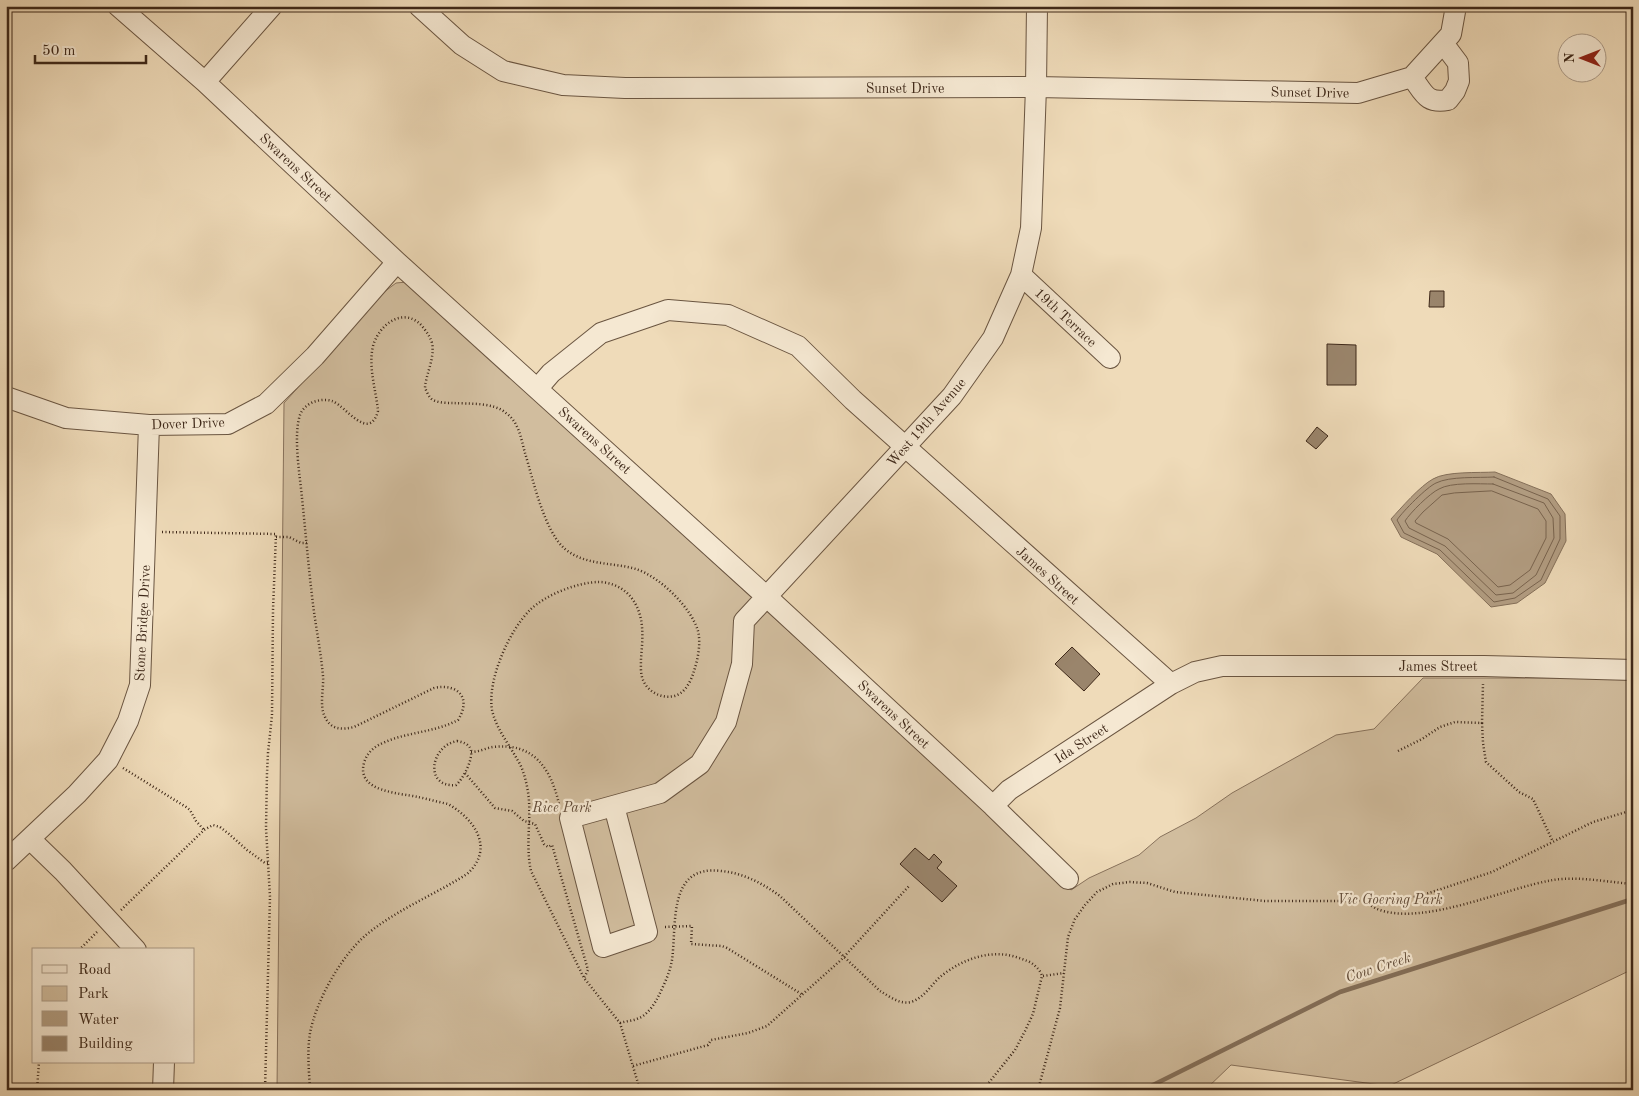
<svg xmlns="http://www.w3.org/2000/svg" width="1639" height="1096" font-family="'Old Standard TT',serif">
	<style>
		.green { fill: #d1bd9e; stroke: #88725c }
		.water { fill: #b39e83; stroke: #846f59 }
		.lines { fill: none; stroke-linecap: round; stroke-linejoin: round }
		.shore { stroke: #78634e; stroke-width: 1 }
		.stream { stroke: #846f59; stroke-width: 4.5 }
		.building { fill: #9a856c; stroke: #3e2819 }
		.minor-casing { stroke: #6a5541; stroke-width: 22 }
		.path { stroke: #3e2819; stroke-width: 2.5; stroke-dasharray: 1 2.5; stroke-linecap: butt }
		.minor { stroke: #f5e8d2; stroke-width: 20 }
		.labels { text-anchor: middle; stroke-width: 4.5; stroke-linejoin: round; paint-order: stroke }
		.street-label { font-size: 14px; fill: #3e2819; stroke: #f5e8d2 }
		.park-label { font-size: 14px; font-style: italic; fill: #634d3a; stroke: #f5e8d2 }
		.water-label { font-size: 15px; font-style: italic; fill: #614b39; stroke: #f5e8d2 }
	</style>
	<rect width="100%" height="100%" fill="#efdbb9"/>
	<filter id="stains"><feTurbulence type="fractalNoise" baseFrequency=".004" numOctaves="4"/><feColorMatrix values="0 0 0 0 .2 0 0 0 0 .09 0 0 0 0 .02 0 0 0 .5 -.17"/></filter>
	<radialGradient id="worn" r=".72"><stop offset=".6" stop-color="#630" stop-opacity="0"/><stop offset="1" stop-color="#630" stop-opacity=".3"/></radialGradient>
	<path class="green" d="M 407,282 L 1071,890 L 1089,878 L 1139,855 L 1160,837 L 1196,818 L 1232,793 L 1336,735 L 1374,729 L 1423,678 L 1633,678 L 1633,969 L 1389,1086 L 1231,1065 L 1205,1090 L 277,1090 L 284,403 L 384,292 L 396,283 Z"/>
	<path class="water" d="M 1495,472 L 1551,494 L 1565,514 L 1566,541 L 1545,583 L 1517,603 L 1491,607 L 1437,554 L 1401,537 L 1391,519 C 1401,508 1420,486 1433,479 C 1446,471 1479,473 1495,472 Z"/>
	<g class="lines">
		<path class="shore" d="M 1494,477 L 1548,499 L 1560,516 L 1560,539 L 1541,580 L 1515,598 L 1494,602 L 1440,550 L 1404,533 L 1397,520 C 1403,511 1427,487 1436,483 C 1450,476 1478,478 1494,477 Z
			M 1493,484 L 1544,503 L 1553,518 L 1554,538 L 1536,575 L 1513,593 L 1496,595 L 1445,546 L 1409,528 L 1405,521 C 1410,513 1430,493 1439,489 C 1451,482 1479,484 1493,484 Z
			M 1492,491 L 1538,509 L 1546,521 L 1546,538 L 1530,570 L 1510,585 L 1498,587 L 1448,539 L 1416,523 L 1415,521 L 1423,512 L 1442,495 L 1454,493 Z"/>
		<path class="stream" d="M 1143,1090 L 1340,992 L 1633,899"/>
	</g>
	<path class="building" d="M 1430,291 L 1444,291 L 1444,307 L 1429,307 Z
		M 1327,344 L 1356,345 L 1356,385 L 1327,385 Z
		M 1317,427 L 1328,436 L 1316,449 L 1306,441 Z
		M 1072,647 L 1100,674 L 1084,691 L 1055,664 Z
		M 915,848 L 929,860 L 934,854 L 942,862 L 937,868 L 957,886 L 942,902 L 900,864 Z"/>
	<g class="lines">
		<g class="minor-casing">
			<path id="minor" d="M 118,6 L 205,82 L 397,262 L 767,597 L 993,806 L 1068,879
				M 419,6 L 462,45 L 503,71 L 563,85 L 625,88 L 1036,87 L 1358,93 L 1412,77 L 1451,34 L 1456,6
				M 1412,77 C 1424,93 1426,104 1448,100 L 1455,91 L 1459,81 L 1458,63 L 1443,43
				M 205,82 L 272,6
				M 1021,275 L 1110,358
				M 538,388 L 551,373 L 601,333 L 668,310 L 728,315 L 798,346 L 853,400 L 1171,684
				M 6,397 L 66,418 L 149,425 L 228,424 L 266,404 L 315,356 L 397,262
				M 614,806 L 647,932 L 603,947 L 570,818 L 660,793 L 700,764 L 726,722 L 742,664 L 744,621 L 952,396 L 993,338 L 1021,275 L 1031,228 L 1036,87 L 1037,6
				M 993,806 L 1009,790 L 1171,684 L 1195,672 L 1222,666 L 1484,666 L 1633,670
				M 30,839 L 63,871 L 136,950
				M 6,861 L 77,794 L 108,760 L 128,721 L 140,685 L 149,425
				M 163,1090 L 164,1062"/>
		</g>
		<path class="path" d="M 162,532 L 276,534 L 273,610 L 272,715 L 268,753 L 267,773 L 266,828 L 270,897 L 265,1090
			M 276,537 L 289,537 L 301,543 L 307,543
			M 1482,723 L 1483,743 L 1486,762 L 1519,792 L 1533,799 L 1553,842
			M 457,741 C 463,742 469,744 471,750 C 473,760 463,779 456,785 C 424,788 430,746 457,741 Z
			M 1398,751 L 1422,739 L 1440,727 L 1455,722 L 1482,723 L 1483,684
			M 471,752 C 479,752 486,748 493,747 C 534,742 551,769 559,804
			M 123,768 L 186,807 L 190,810 L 196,821 L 204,830
			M 465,773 L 495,808 L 512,811 L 524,821 L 535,824 L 544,844 L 548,847 L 552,845 L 588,970 L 584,978
			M 1365,901 L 1396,900 L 1420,896 L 1492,872 L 1593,822 L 1633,810
			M 121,910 L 204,830 L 213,825 L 220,827 L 229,834 L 247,850 L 265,863 L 268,863
			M 665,927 L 692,926 L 691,944 L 722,946 L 727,948 L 803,995
			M 79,950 L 97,932
			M 1043,976 L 1064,973
			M 620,1023 C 626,1021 633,1021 639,1018 C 647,1015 653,1006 657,999 C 663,987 670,973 672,960 C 677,925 667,864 721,871 C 743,873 762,883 780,896 L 880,991 C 889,996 900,1005 911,1002 C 924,998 931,985 940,977 C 962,959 992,948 1019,958 C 1025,960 1032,962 1036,967 C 1039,969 1041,973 1042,976 L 1033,1014 L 1025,1031 L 1015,1050 L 983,1090
			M 633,1066 L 708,1045 L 711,1040 L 748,1033 L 767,1026 L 841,960 L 909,886
			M 37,1090 L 39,1062
			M 310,1090 C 309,1071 307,1051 310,1033 C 316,1001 341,956 366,935 C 396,910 434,895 467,874 C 495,849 475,819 448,804 C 438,802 428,799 418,797 C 400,793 356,792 364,763 C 367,752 375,746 385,742 C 408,732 436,732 458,720 C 472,698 458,683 434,688 L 354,727 C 342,730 331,730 325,717 C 319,705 324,689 323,676 C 321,654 317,633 314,612 C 309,574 306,536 302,498 C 300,476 293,436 300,415 C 302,409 307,405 313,402 C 319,400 326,399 332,401 C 345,405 369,443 378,411 C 376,390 368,367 373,346 C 379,324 404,306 422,326 C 426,331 430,336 432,343 C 435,359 426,373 425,388 C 427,392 429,398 433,400 C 439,403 447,403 453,403 C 469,404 493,402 506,413 C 519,422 521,439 525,453 C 533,479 544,531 565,549 C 586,566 612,562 636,569 C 660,577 691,607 698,631 C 701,643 698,659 694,671 C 692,678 688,687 682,692 C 670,702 650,695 644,682 C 640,675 641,666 641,658 C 643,636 645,614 630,596 C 622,587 610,582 599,582 C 578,582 545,595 530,610 C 509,631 487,680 492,710 C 496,728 508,743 517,759 C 523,768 526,780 528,792 C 532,818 525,844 531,871 L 584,978 L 620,1023 L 640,1090
			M 1038,1090 L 1060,1008 L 1068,937 L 1075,919 L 1085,905 L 1097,892 L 1113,884 L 1130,882 L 1147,883 L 1175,892 L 1265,901 L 1364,901 C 1369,904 1373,907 1377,909 C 1423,927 1505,888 1553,880 C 1578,876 1607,882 1633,884"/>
		<use href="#minor" class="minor"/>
	</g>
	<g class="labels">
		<g class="street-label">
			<text x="905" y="93">Sunset Drive</text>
			<text transform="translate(1310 92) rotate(1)" y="5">Sunset Drive</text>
			<text transform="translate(296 167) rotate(43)" y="5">Swarens Street</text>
			<text transform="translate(1066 317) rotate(43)" y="5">19th Terrace</text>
			<text transform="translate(926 422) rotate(-49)" y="5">West 19th Avenue</text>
			<text transform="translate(188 423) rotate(-2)" y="5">Dover Drive</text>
			<text transform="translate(595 440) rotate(42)" y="5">Swarens Street</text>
			<text transform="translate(1048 575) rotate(42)" y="5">James Street</text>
			<text transform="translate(142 623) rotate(-87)" y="5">Stone Bridge Drive</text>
			<text x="1438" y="671">James Street</text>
			<text transform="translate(894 714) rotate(43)" y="5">Swarens Street</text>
			<text transform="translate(1081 743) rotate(-33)" y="5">Ida Street</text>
		</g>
		<g class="park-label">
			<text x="562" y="812">Rice Park</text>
			<text x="1390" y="904">Vic Goering Park</text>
		</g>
		<g class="water-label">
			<text transform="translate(1378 967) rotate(-18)" y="5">Cow Creek</text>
		</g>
	</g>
	<rect width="1639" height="1096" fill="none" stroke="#efdbb9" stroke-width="25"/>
	<rect x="8" y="8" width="1624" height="1081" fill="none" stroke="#3e2819" stroke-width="2.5"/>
	<rect x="12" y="12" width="1614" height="1071" fill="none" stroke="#3e2819"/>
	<rect x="32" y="948" width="162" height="115" fill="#f5e8d2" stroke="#ac9b88"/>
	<rect x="42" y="965" width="25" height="8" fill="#f5e8d2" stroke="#ac9b88"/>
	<text x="78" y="974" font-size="15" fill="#3e2819">Road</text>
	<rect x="42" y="986" width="25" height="15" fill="#d1bd9e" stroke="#ac9b88"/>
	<text x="78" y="998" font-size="15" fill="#3e2819">Park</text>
	<rect x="42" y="1011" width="25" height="15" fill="#b39e83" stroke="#ac9b88"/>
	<text x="78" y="1024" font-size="15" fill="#3e2819">Water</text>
	<rect x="42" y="1036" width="25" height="15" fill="#9a856c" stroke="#ac9b88"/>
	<text x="78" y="1048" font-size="15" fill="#3e2819">Building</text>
	<g transform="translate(1582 58) rotate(270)"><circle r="24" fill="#f5e8d2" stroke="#ac9b88"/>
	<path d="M0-4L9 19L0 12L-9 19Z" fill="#8f2418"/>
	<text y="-8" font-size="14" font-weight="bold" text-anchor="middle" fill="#3e2819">N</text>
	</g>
	<path d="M35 55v8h111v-8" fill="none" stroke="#3e2819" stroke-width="2.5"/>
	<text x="42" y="55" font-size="15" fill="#3e2819" stroke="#f5e8d2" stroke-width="4" paint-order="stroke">50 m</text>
	<rect width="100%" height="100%" filter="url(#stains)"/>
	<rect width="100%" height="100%" fill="url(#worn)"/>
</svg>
